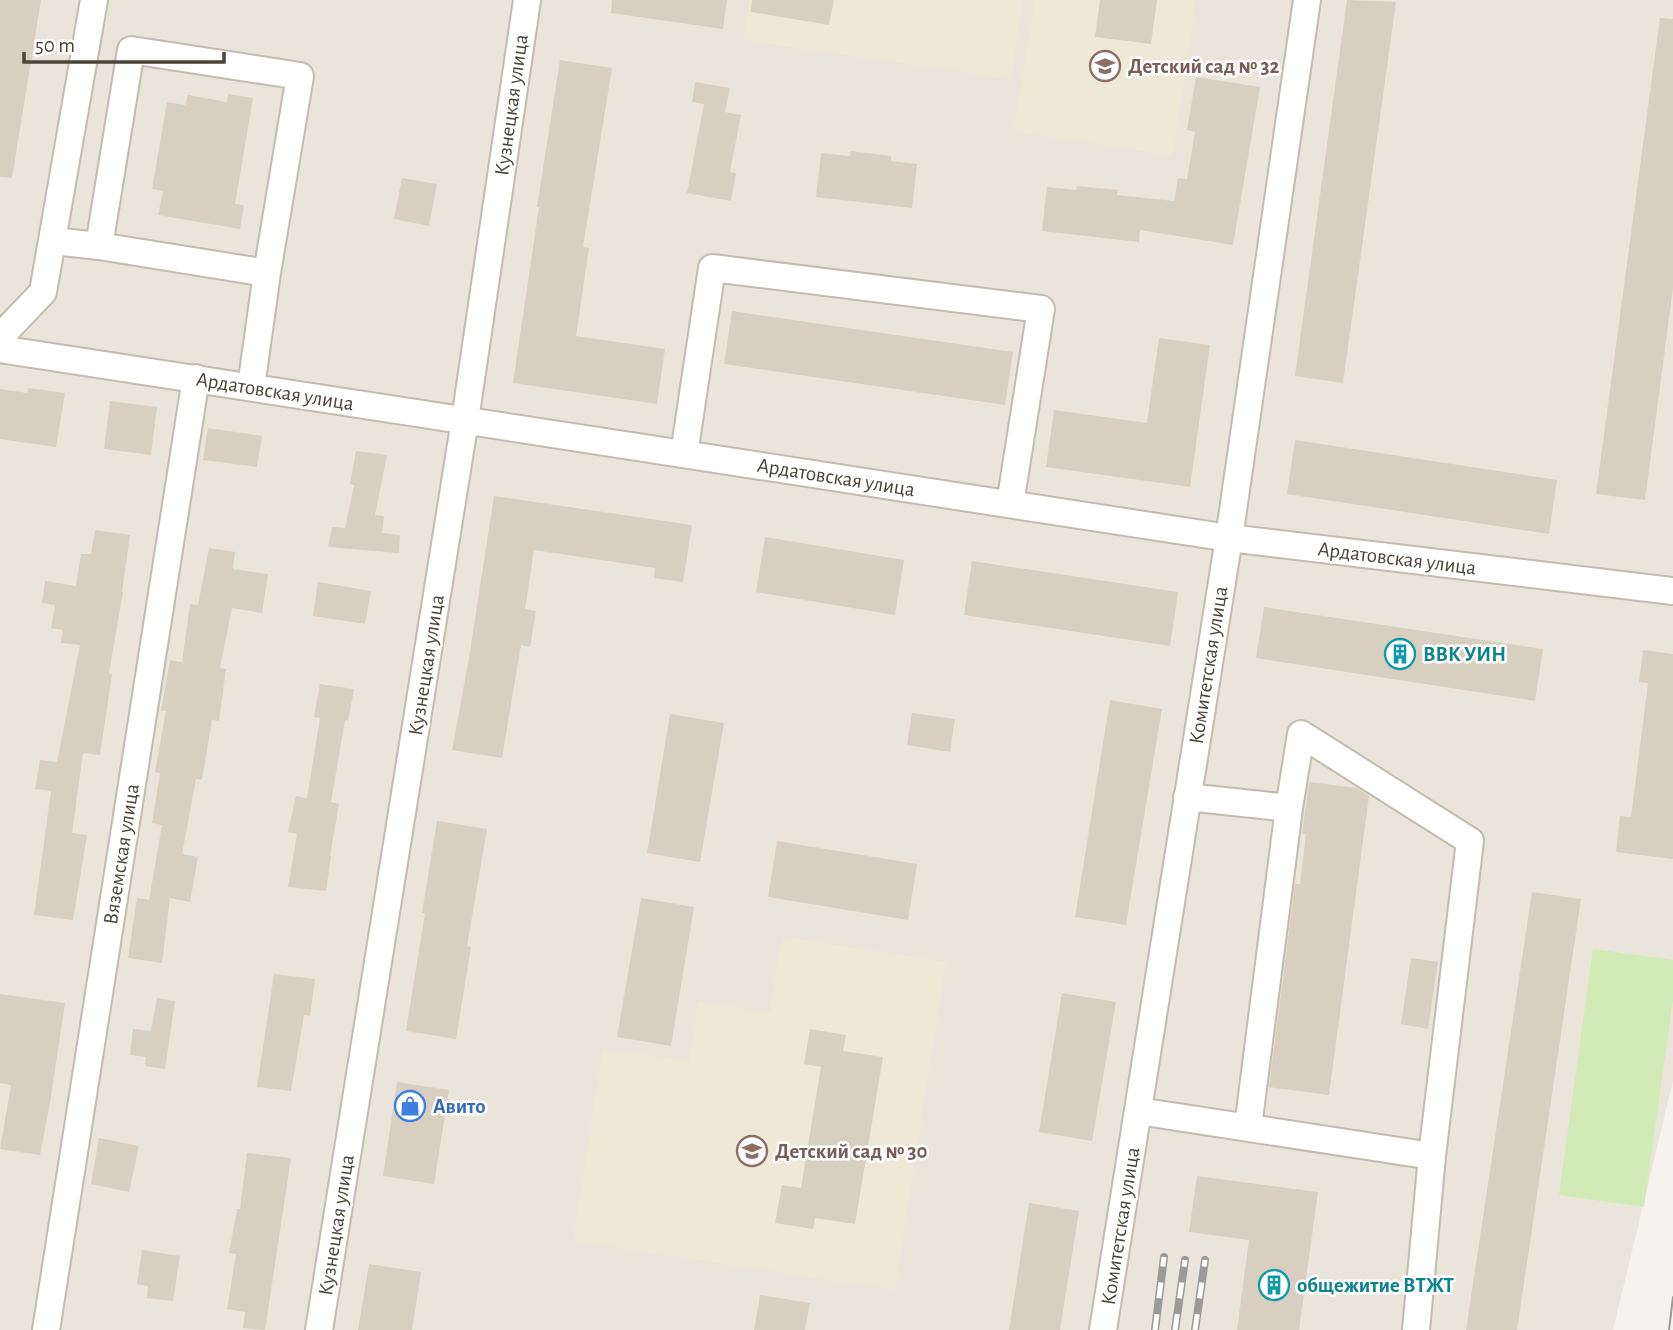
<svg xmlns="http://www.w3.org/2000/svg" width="1673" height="1330" font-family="'Alegreya Sans',sans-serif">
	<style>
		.residential { fill: #eae5da }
		.education { fill: #efe8d6 }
		.green { fill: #d2eab5 }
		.building { fill: #d8cfc1 }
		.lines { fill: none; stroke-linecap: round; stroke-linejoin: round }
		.minor-casing { stroke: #c2bbae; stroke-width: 30 }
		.minor { stroke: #fff; stroke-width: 26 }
		.tram { stroke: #9a9a9a; stroke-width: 2 }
		.rail-casing { stroke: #9a9a9a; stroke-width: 8 }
		.rail { stroke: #fff; stroke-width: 5; stroke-dasharray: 16; stroke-linecap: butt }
		.labels { text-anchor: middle; stroke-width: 5; stroke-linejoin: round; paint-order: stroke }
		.education-label { font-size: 21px; font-weight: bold; fill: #785e54; stroke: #fff; text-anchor: start }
		.street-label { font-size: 21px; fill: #4b4439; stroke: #fff }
		.culture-label { font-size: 21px; font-weight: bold; fill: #0d838f; stroke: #fff; text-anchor: start }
		.shop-label { font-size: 21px; font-weight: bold; fill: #366cbe; stroke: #fff; text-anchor: start }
	</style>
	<rect width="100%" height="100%" fill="#f6f3ec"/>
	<path class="residential" d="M 0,0 L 1673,0 L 1673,1081 L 1613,1330 L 0,1330 Z"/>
	<path class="education" d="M 749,0 L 1023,0 L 1011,79 L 743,40 Z
		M 1035,0 L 1196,0 L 1173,156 L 1014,131 Z
		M 782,937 L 946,962 L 895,1290 L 573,1241 L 603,1049 L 689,1062 L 698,1002 L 770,1012 Z"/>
	<path class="green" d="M 1593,949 L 1673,960 L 1673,999 L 1644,1207 L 1559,1195 Z"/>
	<path class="building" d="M 0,0 L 41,0 L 12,178 L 0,177 Z
		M 612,0 L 727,0 L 723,29 L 611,13 Z
		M 752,0 L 834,0 L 829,25 L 751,12 Z
		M 1100,0 L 1157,0 L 1151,44 L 1095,37 Z
		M 1347,0 L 1396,2 L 1343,383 L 1295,376 Z
		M 1660,18 L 1673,19 L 1673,288 L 1645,500 L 1596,494 Z
		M 560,60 L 612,68 L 583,247 L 589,248 L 576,336 L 665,349 L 657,404 L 513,383 L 539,207 L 537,207 Z
		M 1196,77 L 1260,87 L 1233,245 L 1140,230 L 1139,242 L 1042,231 L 1047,187 L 1076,190 L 1077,186 L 1118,190 L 1117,195 L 1174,201 L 1178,178 L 1187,179 L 1195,132 L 1187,130 Z
		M 695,82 L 730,88 L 725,112 L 741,115 L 730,172 L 736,173 L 731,201 L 687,193 L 704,104 L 692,102 Z
		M 228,94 L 253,98 L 235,204 L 244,205 L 240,229 L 158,215 L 163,191 L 152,189 L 167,102 L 185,105 L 188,95 L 227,102 Z
		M 851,151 L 891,156 L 891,161 L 917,164 L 912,208 L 816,197 L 821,153 L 850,156 Z
		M 402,178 L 437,184 L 429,226 L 394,219 Z
		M 732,311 L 1013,352 L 1005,405 L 724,364 Z
		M 1159,338 L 1210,345 L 1190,487 L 1046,467 L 1054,410 L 1147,423 Z
		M 28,388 L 65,393 L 56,447 L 0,439 L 0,389 L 27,393 Z
		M 110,401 L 157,407 L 151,455 L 104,449 Z
		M 208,428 L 262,436 L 257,467 L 203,460 Z
		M 1295,440 L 1557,480 L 1549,534 L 1287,494 Z
		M 356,451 L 387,455 L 375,515 L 384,516 L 382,533 L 400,535 L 399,553 L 328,547 L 332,527 L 345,528 L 354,485 L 350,484 Z
		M 494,496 L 692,525 L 683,582 L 654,578 L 655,568 L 534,550 L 525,609 L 536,611 L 530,647 L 521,645 L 502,758 L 452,750 L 469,658 Z
		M 95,530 L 130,535 L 122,592 L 123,592 L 109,673 L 112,674 L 100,755 L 83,753 L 72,833 L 87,835 L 73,920 L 34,915 L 51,791 L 35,789 L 40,760 L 57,762 L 80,645 L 61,643 L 63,630 L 51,628 L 55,605 L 42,603 L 45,581 L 76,586 L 81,554 L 91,554 Z
		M 765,537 L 904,560 L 895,615 L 756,592 Z
		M 209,548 L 235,552 L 233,569 L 268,574 L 262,613 L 232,608 L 220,668 L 226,669 L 219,721 L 212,720 L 202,780 L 196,779 L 182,854 L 198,857 L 190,902 L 170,898 L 162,963 L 128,958 L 137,898 L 149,900 L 162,825 L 152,823 L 160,773 L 155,772 L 166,711 L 161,711 L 170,660 L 182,662 L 190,604 L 198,605 Z
		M 972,561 L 1178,592 L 1170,646 L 964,615 Z
		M 318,582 L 371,591 L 365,624 L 313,616 Z
		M 1264,607 L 1543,649 L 1535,701 L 1256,658 Z
		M 1643,650 L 1673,654 L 1673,859 L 1616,852 L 1620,816 L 1631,817 L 1648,683 L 1639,682 Z
		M 320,684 L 354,689 L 348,721 L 345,720 L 331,802 L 339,804 L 330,856 L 331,856 L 326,891 L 288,887 L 297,834 L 288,832 L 296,796 L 307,798 L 320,718 L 314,717 Z
		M 1110,700 L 1162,709 L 1126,925 L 1075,917 Z
		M 912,713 L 955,719 L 950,752 L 907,745 Z
		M 670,714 L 724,723 L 700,862 L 647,853 Z
		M 1309,782 L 1357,788 L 1369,796 L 1329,1095 L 1269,1087 L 1295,884 L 1300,884 L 1306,834 L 1302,834 Z
		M 437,821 L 487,829 L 467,946 L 471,947 L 456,1039 L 406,1031 L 425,913 L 422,913 Z
		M 777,841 L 917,864 L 908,920 L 768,897 Z
		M 1532,892 L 1581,899 L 1517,1330 L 1466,1330 Z
		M 641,898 L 694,907 L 671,1046 L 617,1037 Z
		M 1411,958 L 1438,962 L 1428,1029 L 1401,1024 Z
		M 274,974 L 315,979 L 310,1016 L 304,1015 L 291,1091 L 257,1087 Z
		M 1062,993 L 1116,1002 L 1092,1141 L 1039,1132 Z
		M 0,994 L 65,1003 L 50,1103 L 40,1155 L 0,1149 L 11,1085 L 0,1083 Z
		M 157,998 L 175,1001 L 165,1069 L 145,1066 L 146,1057 L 130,1055 L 133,1029 L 151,1031 Z
		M 810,1029 L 846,1035 L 843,1051 L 883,1057 L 855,1224 L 815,1218 L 813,1229 L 775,1223 L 782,1185 L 801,1188 L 821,1067 L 804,1064 Z
		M 397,1082 L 449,1090 L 434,1184 L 383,1176 Z
		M 99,1138 L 139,1146 L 129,1192 L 91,1184 Z
		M 247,1153 L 291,1158 L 265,1330 L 243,1328 L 245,1312 L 227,1309 L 236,1254 L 229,1253 L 237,1209 L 240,1209 Z
		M 1197,1176 L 1318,1192 L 1299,1330 L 1237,1330 L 1249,1240 L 1189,1232 Z
		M 1029,1203 L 1079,1211 L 1060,1330 L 1009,1330 Z
		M 142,1250 L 180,1256 L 173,1301 L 147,1298 L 148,1286 L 137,1284 Z
		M 369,1264 L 421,1272 L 412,1330 L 358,1330 Z
		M 760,1295 L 810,1303 L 805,1330 L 754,1330 Z"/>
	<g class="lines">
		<g class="minor-casing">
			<path id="minor" d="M 53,241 L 99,246 L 267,273 L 300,76 L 131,50 L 99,246
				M 0,337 L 43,292 L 94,0
				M 0,349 L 1229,538 L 1673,591
				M 251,387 L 267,273
				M 684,454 L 712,268 L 1041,309 L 1010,504
				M 1187,797 L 1289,808 L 1301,734 L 1470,841 L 1432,1156 L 1416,1330
				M 1138,1111 L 1432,1156
				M 1248,1127 L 1289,808
				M 46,1330 L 196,378
				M 319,1330 L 465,420 L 527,0
				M 1103,1330 L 1229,538 L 1307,0"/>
		</g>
		<use href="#minor" class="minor"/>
		<path class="tram" d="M 1669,1330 L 1673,1297"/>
		<g class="rail-casing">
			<path id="rail" d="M 1155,1330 L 1164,1257
				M 1175,1330 L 1185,1260
				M 1195,1330 L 1205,1260"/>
		</g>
		<use href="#rail" class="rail"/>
	</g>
	<defs>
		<g id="school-ring" transform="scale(1.575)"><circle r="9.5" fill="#fff" stroke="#8d6e63" stroke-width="1.5"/><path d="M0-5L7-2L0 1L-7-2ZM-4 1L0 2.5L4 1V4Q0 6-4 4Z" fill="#8d6e63"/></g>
		<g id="building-ring" transform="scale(1.575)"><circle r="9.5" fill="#fff" stroke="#0f9aa8" stroke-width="1.5"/><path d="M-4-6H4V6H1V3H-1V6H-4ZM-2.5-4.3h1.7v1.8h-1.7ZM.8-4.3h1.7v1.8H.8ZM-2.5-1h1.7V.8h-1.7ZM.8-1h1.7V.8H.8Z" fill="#0f9aa8"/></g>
		<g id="shop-ring" transform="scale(1.575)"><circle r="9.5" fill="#fff" stroke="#3f7fe0" stroke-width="1.5"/><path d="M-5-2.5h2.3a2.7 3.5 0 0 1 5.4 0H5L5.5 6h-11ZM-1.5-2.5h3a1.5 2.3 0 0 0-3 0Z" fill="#3f7fe0"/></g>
	</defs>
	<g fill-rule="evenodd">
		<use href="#school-ring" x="1105" y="66"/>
		<use href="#building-ring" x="1400" y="654"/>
		<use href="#shop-ring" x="410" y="1106"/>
		<use href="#school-ring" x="752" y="1151"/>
		<use href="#building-ring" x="1274" y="1285"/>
	</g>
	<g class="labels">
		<g class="education-label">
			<text x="1128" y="73">Детский сад № 32</text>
			<text x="775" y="1158">Детский сад № 30</text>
		</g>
		<g class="street-label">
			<text transform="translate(511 105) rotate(-82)" y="7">Кузнецкая улица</text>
			<text transform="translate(275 391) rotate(9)" y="7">Ардатовская улица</text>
			<text transform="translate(836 477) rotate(9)" y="7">Ардатовская улица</text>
			<text transform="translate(1397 558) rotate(7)" y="7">Ардатовская улица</text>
			<text transform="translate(426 665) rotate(-81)" y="7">Кузнецкая улица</text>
			<text transform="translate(1208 665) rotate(-81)" y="7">Комитетская улица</text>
			<text transform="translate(121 854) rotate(-81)" y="7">Вяземская улица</text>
			<text transform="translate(336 1225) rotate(-81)" y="7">Кузнецкая улица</text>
			<text transform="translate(1120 1226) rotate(-81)" y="7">Комитетская улица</text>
		</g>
		<g class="culture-label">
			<text x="1423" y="661">ВВК УИН</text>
			<text x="1297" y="1292">общежитие ВТЖТ</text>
		</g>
		<g class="shop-label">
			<text x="433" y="1113">Авито</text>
		</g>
	</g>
	<path d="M24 52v10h200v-10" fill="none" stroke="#4b4439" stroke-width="3.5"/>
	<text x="35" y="52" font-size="21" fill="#4b4439" stroke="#ffffff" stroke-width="5" paint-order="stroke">50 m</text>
</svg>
